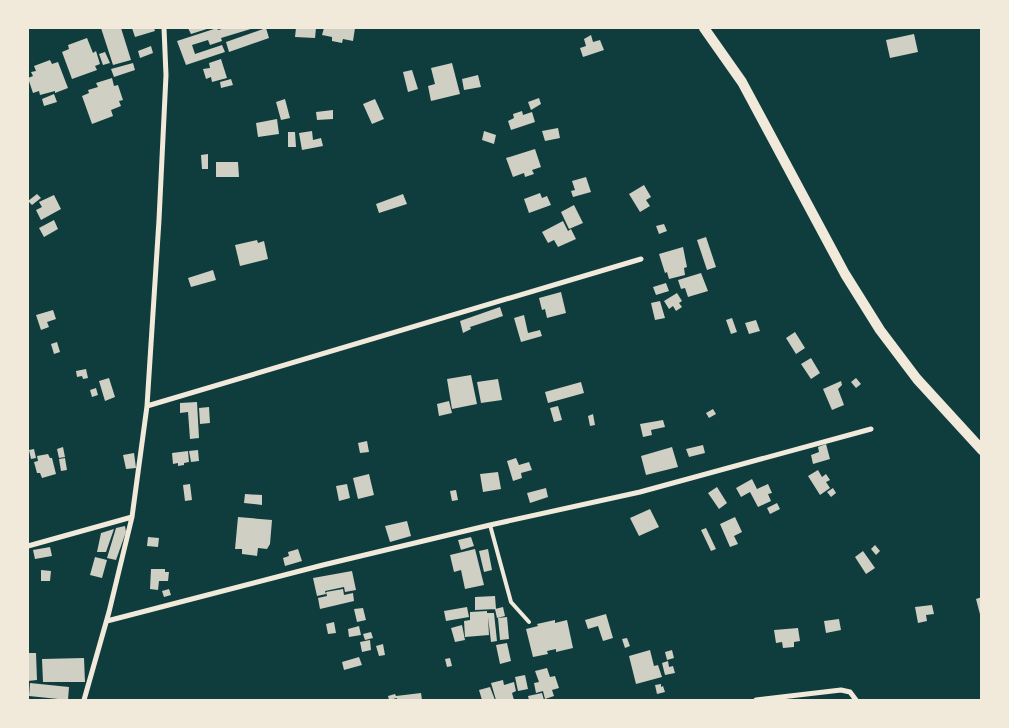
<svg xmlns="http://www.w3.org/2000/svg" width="1009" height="728" font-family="'Sofia Sans Condensed',sans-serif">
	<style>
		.building { fill: #cfcfc3 }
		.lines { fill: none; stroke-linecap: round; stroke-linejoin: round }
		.service { stroke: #f1e9da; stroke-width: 4 }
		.minor { stroke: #f1e9da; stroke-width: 5 }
		.secondary { stroke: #f1e9da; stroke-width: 10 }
	</style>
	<rect width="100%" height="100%" fill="#0f3d3e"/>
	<path class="building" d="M 101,28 L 121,28 L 131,60 L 113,65 Z
		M 132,28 L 154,28 L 155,31 L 135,37 Z
		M 188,28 L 210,28 L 191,34 Z
		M 217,28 L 218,30 L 226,28 L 254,28 L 221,38 L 222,41 L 210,45 L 208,40 L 192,45 L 195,54 L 222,45 L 225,52 L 186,65 L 177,41 Z
		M 266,28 L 269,38 L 229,52 L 226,42 Z
		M 296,28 L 316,28 L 315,38 L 295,37 Z
		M 324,28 L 355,28 L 353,41 L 343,39 L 342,43 L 332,41 L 332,37 L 322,35 Z
		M 914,34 L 918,52 L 890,58 L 886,40 Z
		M 591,35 L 593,42 L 600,40 L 604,50 L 583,57 L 580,48 L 586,46 L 584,39 Z
		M 87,38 L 93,53 L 96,51 L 100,64 L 95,66 L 97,70 L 72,79 L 62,52 L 69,49 L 68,45 Z
		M 151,46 L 153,53 L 140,58 L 138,51 Z
		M 105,52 L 110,63 L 103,65 L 99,54 Z
		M 221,59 L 227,78 L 212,82 L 211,77 L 206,79 L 203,69 L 210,68 L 209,63 Z
		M 50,60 L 52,64 L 58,62 L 68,88 L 55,93 L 55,91 L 40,95 L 39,91 L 33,93 L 28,78 L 33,76 L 31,72 L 36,71 L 34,66 Z
		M 133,63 L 135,70 L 114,77 L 111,69 Z
		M 452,63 L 460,94 L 431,101 L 428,86 L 435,84 L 431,68 Z
		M 412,70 L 418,89 L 408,92 L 403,72 Z
		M 478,75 L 481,87 L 464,90 L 462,79 Z
		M 112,78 L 114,86 L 118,85 L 123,100 L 119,101 L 121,106 L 111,110 L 113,116 L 92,124 L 82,96 L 89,93 L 88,90 L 98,87 L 96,83 Z
		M 231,79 L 233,85 L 221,88 L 220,82 Z
		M 54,94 L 57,102 L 44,106 L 42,99 Z
		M 539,98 L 541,104 L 531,110 L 528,102 Z
		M 285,99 L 290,118 L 281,120 L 276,102 Z
		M 375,99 L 384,119 L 372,124 L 363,104 Z
		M 333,110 L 333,119 L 317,120 L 316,112 Z
		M 522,111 L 523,115 L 532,112 L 535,122 L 511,130 L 508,121 L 514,118 L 513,114 Z
		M 277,119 L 279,134 L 258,137 L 256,123 Z
		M 558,128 L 560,138 L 545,141 L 542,131 Z
		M 312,131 L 313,140 L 321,138 L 323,146 L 302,150 L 299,133 Z
		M 484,131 L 496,135 L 494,144 L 482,140 Z
		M 288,132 L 295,132 L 296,147 L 288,147 Z
		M 535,149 L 541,167 L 532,170 L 534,174 L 525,177 L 524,173 L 513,177 L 506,158 Z
		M 208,154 L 208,169 L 202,169 L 201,155 Z
		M 216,162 L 238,162 L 239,177 L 216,177 Z
		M 586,177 L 591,192 L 573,197 L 571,191 L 575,190 L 572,181 Z
		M 644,185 L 651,197 L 646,200 L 650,206 L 640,212 L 629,194 Z
		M 540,193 L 542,198 L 547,196 L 551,205 L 529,213 L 524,199 Z
		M 37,194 L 41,198 L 32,205 L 28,201 Z
		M 403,194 L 407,204 L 379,213 L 376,204 Z
		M 54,195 L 61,209 L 41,220 L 36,210 L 42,207 L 39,202 Z
		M 574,205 L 583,223 L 569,229 L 561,212 Z
		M 54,220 L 58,229 L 44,237 L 39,228 Z
		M 563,221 L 568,231 L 571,229 L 576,239 L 558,247 L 554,240 L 548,243 L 542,232 Z
		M 664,224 L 667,231 L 659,234 L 656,226 Z
		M 706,237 L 716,267 L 707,270 L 697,240 Z
		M 257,240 L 258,243 L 264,241 L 268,259 L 240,266 L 235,245 Z
		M 683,247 L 687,267 L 684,268 L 685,275 L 669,279 L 667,272 L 665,273 L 659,254 Z
		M 213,270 L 216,280 L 191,287 L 188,278 Z
		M 701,273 L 708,291 L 688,297 L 685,288 L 681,289 L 678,280 Z
		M 666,283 L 669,291 L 656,295 L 653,287 Z
		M 561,292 L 566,313 L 547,318 L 545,309 L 542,310 L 539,298 Z
		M 677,293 L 682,301 L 679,303 L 682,307 L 676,311 L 673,306 L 669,309 L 664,301 Z
		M 660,301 L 665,318 L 655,320 L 651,303 Z
		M 500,307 L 503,316 L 470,327 L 471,329 L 463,333 L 460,321 Z
		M 53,310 L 56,319 L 47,322 L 49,327 L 41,330 L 36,315 Z
		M 524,315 L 528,333 L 540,330 L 542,336 L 521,342 L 514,318 Z
		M 732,318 L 737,332 L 731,334 L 726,320 Z
		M 756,320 L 760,331 L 749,334 L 745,323 Z
		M 795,332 L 805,348 L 796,354 L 786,338 Z
		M 57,342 L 60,352 L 54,354 L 51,344 Z
		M 811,358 L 820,373 L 811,379 L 801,364 Z
		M 86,369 L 88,378 L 83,379 L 82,376 L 77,377 L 76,371 Z
		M 471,375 L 477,404 L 452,409 L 447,379 Z
		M 109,378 L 115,397 L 105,401 L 99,381 Z
		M 856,378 L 861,384 L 856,388 L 851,382 Z
		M 498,379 L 502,400 L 481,403 L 477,382 Z
		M 841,381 L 842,385 L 838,389 L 844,405 L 832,410 L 823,389 Z
		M 581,382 L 584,393 L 548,403 L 545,392 Z
		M 96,388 L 98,395 L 92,397 L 90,390 Z
		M 449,401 L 452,413 L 439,416 L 437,404 Z
		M 197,402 L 199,438 L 190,439 L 188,412 L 180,413 L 180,403 Z
		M 558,406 L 562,420 L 554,422 L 550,408 Z
		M 209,407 L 210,423 L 200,424 L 199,408 Z
		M 713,409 L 716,414 L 709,418 L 706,413 Z
		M 593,414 L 595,425 L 590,426 L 588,416 Z
		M 663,420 L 665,427 L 651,430 L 652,435 L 643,437 L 640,424 Z
		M 367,441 L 369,452 L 360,453 L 358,443 Z
		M 826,444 L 830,459 L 813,464 L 811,455 L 819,452 L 818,447 Z
		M 703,445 L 705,453 L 689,457 L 686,449 Z
		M 63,447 L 65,457 L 59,458 L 57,449 Z
		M 672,447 L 678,467 L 646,475 L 641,456 Z
		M 34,449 L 36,458 L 31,459 L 29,450 Z
		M 198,450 L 199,461 L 191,462 L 189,451 Z
		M 188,451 L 189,462 L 184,463 L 184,465 L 178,466 L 178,463 L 173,464 L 172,453 Z
		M 134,453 L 136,468 L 126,469 L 123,455 Z
		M 48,454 L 50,458 L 52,458 L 56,474 L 42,478 L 40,473 L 37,473 L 34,462 L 38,461 L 37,456 Z
		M 65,458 L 67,470 L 61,471 L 59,459 Z
		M 516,458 L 519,465 L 529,462 L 532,470 L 521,473 L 522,478 L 513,481 L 507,461 Z
		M 818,470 L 822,477 L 826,474 L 830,480 L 826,482 L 830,488 L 820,495 L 808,476 Z
		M 498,472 L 501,489 L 483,492 L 480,474 Z
		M 369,474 L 374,495 L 358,499 L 353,478 Z
		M 752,479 L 757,489 L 768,484 L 772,493 L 768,494 L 771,501 L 758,507 L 750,492 L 741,497 L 736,488 Z
		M 190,484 L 192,500 L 185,501 L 183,485 Z
		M 347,484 L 350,498 L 339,501 L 336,486 Z
		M 717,487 L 727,503 L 719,509 L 708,493 Z
		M 546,488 L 548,497 L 530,503 L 527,493 Z
		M 833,488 L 836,493 L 831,497 L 827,492 Z
		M 456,490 L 458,500 L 452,501 L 450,491 Z
		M 245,494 L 262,495 L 262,505 L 244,503 Z
		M 777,503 L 780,509 L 770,514 L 767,508 Z
		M 650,509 L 659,527 L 639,536 L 630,518 Z
		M 238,517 L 272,520 L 270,544 L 267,549 L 258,548 L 257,556 L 242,554 L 242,549 L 235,549 Z
		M 735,517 L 742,532 L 734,536 L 738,544 L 730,547 L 720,524 Z
		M 407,521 L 411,536 L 390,542 L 385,526 Z
		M 125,526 L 126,532 L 116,560 L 107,558 L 116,528 Z
		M 706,528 L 716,549 L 711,551 L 701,530 Z
		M 114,529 L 106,552 L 97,552 L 101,533 Z
		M 148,537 L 159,538 L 158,547 L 147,546 Z
		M 471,537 L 474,546 L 461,550 L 458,540 Z
		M 875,545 L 880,551 L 876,555 L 871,549 Z
		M 50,547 L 52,556 L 35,559 L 33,550 Z
		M 298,549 L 302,561 L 285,566 L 283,558 L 289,556 L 288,552 Z
		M 475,549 L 484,585 L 465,589 L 461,570 L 454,572 L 450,555 Z
		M 488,549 L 492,570 L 484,572 L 479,551 Z
		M 863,551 L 875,568 L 866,574 L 855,557 Z
		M 95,557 L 107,560 L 102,578 L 90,575 Z
		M 151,569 L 165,569 L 165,572 L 169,572 L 168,581 L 159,581 L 158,590 L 150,589 Z
		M 41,570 L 51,571 L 50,581 L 41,581 Z
		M 352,571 L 356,590 L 345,592 L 344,587 L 325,591 L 326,594 L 317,596 L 313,578 Z
		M 169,589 L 171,595 L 164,597 L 162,591 Z
		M 343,589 L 344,595 L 353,593 L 354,601 L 320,609 L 318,598 L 327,596 L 326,592 Z
		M 495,596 L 496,609 L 475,610 L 475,597 Z
		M 982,597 L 982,618 L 981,618 L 976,599 Z
		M 932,605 L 934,614 L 926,615 L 927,621 L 918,623 L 915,607 Z
		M 467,607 L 469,617 L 446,621 L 444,611 Z
		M 503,607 L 505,616 L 497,618 L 495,609 Z
		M 363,608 L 366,620 L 357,622 L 354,609 Z
		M 487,611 L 487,613 L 494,613 L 497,641 L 491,642 L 488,617 L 489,635 L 465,637 L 464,621 L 470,620 L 470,612 Z
		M 606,614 L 613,638 L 603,641 L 598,626 L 588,629 L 585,620 Z
		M 507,617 L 509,639 L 500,640 L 498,618 Z
		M 839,619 L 841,630 L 826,633 L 824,621 Z
		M 555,620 L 555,623 L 567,620 L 573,648 L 556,652 L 556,649 L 547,651 L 548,654 L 533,657 L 526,629 L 538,626 L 537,624 Z
		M 334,622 L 336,633 L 328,634 L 326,624 Z
		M 462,625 L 465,640 L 455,642 L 451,628 Z
		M 359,626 L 361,635 L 349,637 L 348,629 Z
		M 798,628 L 800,641 L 794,642 L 794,647 L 783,648 L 782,642 L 776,643 L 774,630 Z
		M 371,632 L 373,638 L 365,640 L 363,634 Z
		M 627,638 L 630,646 L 625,648 L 622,639 Z
		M 370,640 L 371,650 L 362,652 L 360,642 Z
		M 507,643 L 511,661 L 500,664 L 496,645 Z
		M 383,644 L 385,655 L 379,656 L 376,646 Z
		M 650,650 L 654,666 L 658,665 L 662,677 L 636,684 L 629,656 Z
		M 672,650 L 674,658 L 667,660 L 665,652 Z
		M 28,653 L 36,653 L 37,680 L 28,681 Z
		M 359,657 L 362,665 L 344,670 L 342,662 Z
		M 84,658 L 85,682 L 43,682 L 42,659 Z
		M 450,658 L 452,666 L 447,667 L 445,659 Z
		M 668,661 L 669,667 L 673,666 L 675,673 L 665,675 L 662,663 Z
		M 547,668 L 550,677 L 555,676 L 559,688 L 552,690 L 554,696 L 545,699 L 543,691 L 536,693 L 534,683 L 539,682 L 535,671 Z
		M 525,675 L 528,689 L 518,691 L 515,677 Z
		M 503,680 L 504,685 L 514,682 L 516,691 L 512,693 L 514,700 L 496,700 L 491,683 Z
		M 30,683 L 69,687 L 68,700 L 29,696 Z
		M 661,684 L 661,687 L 663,686 L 665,692 L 657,694 L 655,685 Z
		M 490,687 L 495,700 L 482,700 L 479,690 Z
		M 421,693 L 422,700 L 397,700 L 397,698 L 389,700 L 388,696 L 395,694 L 396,696 Z
		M 542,693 L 544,700 L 529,700 L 528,696 Z"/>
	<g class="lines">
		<path class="service" d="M 490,525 L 511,602 L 529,622"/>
		<path class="minor" d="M 147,406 L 641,259
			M 28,546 L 132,517
			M 107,621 L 323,565 L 490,525 L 640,492 L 871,429
			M 84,700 L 109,612 L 132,517 L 147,406 L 159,220 L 166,75 L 164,28
			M 756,700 L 841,690 L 850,692 L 856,700"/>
		<path class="secondary" d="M 704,28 L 742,82 L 845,274 L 880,330 L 917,379 L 982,450"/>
	</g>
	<rect width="1009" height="728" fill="none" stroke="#f1e9da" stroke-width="58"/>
</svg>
